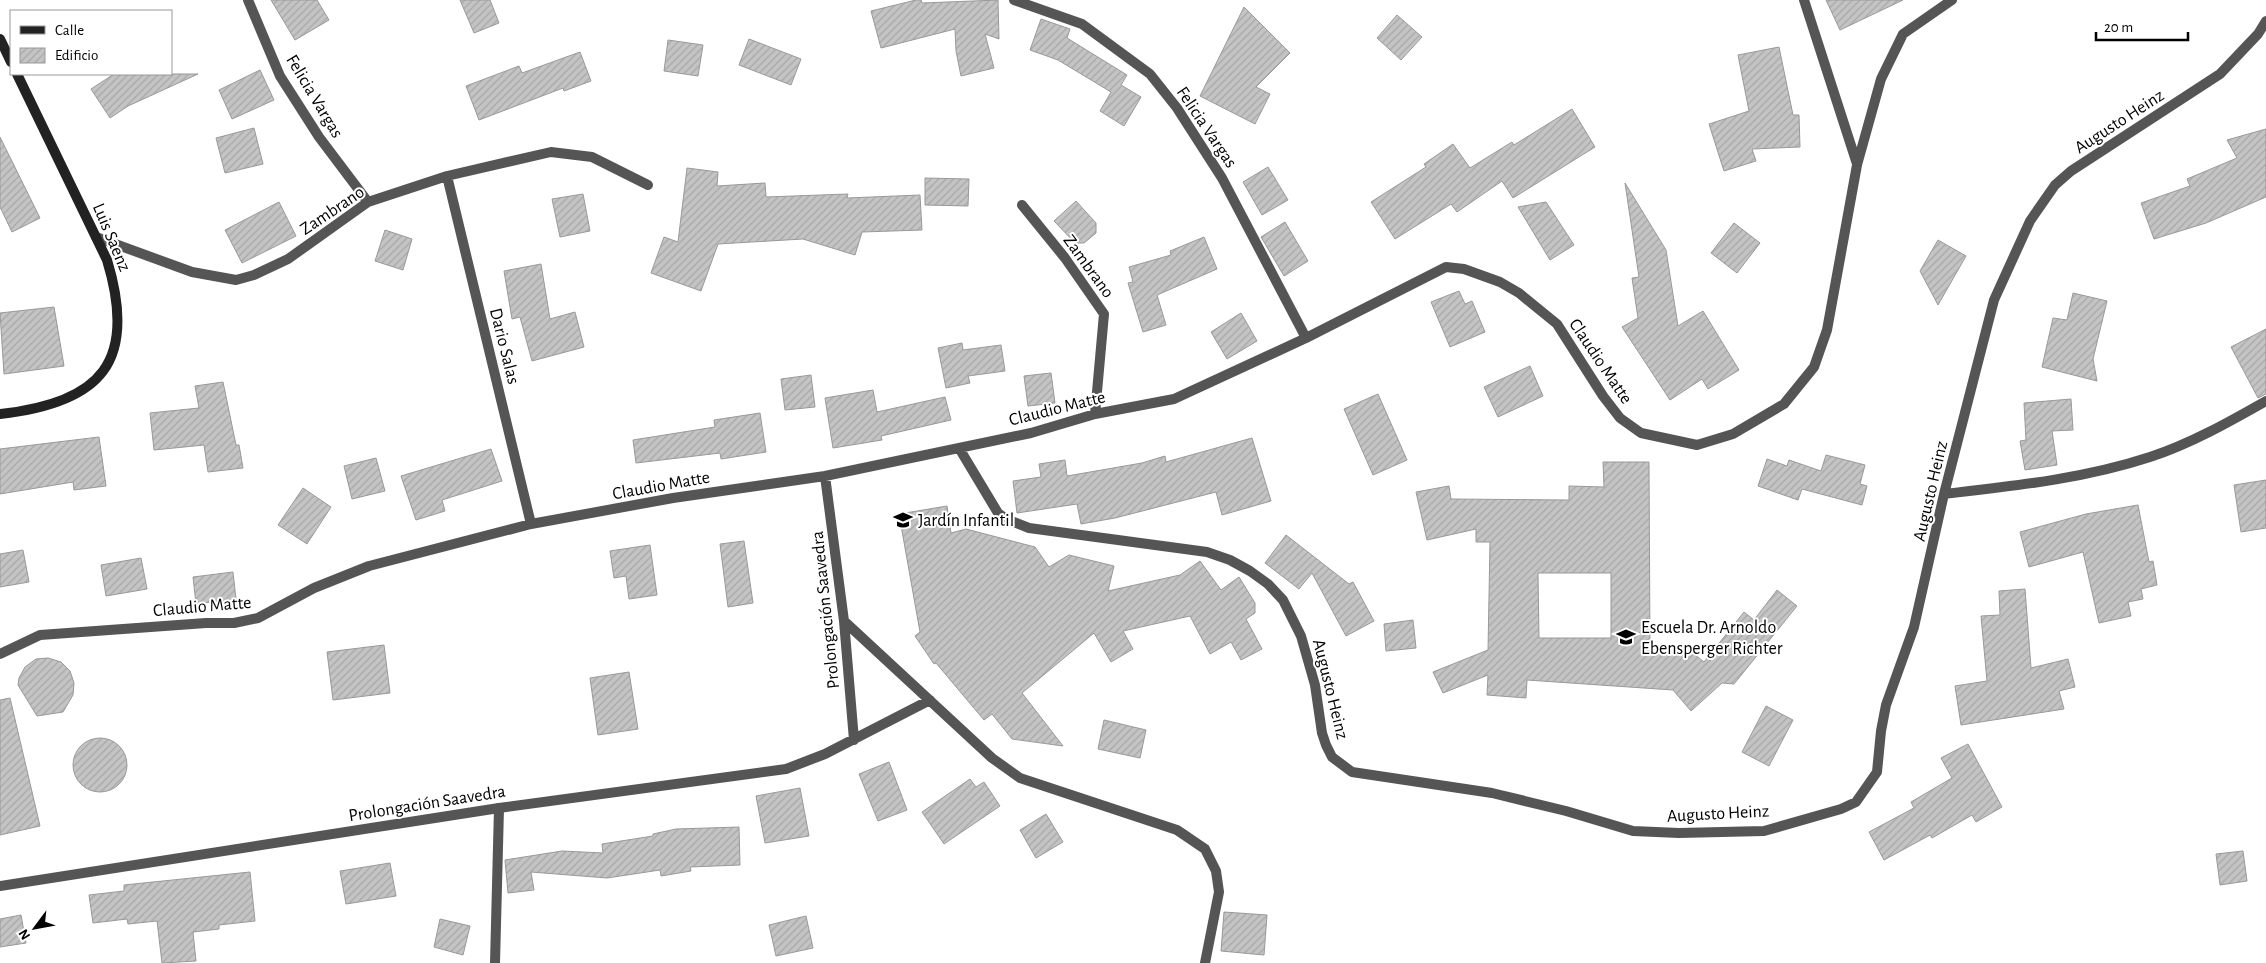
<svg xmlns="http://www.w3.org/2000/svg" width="2266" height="963" font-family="'Alegreya Sans',sans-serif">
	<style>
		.building { fill: url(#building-hatch); stroke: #999; fill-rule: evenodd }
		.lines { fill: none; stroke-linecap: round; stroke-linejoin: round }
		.service { stroke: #555; stroke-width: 10 }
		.minor { stroke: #555; stroke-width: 10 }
		.secondary { stroke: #222; stroke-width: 10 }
		.labels { text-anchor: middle; stroke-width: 4; stroke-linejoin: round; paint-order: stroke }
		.street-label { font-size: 18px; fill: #000; stroke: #fff }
		.poi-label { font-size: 18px; fill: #000; stroke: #fff; text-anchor: start }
	</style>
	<defs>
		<pattern id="building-hatch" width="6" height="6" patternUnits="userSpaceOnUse" patternTransform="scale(1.25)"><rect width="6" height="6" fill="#c4c4c4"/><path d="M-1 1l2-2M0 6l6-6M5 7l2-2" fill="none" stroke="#a7a7a7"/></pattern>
	</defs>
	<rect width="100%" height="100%" fill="#fff"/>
	<path class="building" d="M 271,0 L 317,0 L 329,20 L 295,40 Z
		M 460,0 L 490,0 L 499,23 L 474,33 Z
		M 916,0 L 921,0 L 922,3 L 998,0 L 999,39 L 985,34 L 994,68 L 961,76 L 956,51 L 955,29 L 881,48 L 871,11 Z
		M 1826,0 L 1903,0 L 1840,30 Z
		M 1244,7 L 1290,53 L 1256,87 L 1270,94 L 1255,124 L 1200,96 Z
		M 1397,15 L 1422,37 L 1401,60 L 1377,38 Z
		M 1041,19 L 1070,29 L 1067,38 L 1127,75 L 1121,85 L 1141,97 L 1124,126 L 1100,111 L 1111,92 L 1058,60 L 1030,50 Z
		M 749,39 L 801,59 L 791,85 L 739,65 Z
		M 668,40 L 703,45 L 698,76 L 664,71 Z
		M 1779,47 L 1793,115 L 1799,115 L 1800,147 L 1752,149 L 1756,161 L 1724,171 L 1709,124 L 1749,111 L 1738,55 Z
		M 580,52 L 591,81 L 564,91 L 563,88 L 479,120 L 466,86 L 519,66 L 522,73 Z
		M 260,70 L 274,100 L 232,119 L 219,90 Z
		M 114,74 L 198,74 L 128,106 L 110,118 L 91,89 Z
		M 1572,109 L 1595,147 L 1513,198 L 1502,181 L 1457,212 L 1451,204 L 1395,239 L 1371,202 L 1426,167 L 1424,164 L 1453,144 L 1470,168 L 1512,142 L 1514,145 Z
		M 254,128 L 263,164 L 225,173 L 216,138 Z
		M 2266,129 L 2266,197 L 2206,223 L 2154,239 L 2141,203 L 2190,186 L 2187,179 L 2237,158 L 2227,140 Z
		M 0,137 L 40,218 L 12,232 L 0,207 Z
		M 1268,167 L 1288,200 L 1262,215 L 1243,182 Z
		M 687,168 L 718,172 L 717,186 L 765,183 L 766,197 L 848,194 L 847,198 L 920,195 L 922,230 L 862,232 L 855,255 L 803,239 L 718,244 L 701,291 L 651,273 L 664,237 L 678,242 Z
		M 925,178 L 969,179 L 968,206 L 925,205 Z
		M 1625,183 L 1666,250 L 1678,326 L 1703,311 L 1739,370 L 1708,389 L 1702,379 L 1670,400 L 1622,327 L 1638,318 L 1632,278 L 1639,277 Z
		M 583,194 L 590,231 L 560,237 L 552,199 Z
		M 1076,201 L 1096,223 L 1096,233 L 1084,243 L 1075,243 L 1054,221 Z
		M 279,202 L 296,236 L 242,263 L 225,230 Z
		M 1546,202 L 1574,245 L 1550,260 L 1518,207 Z
		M 1285,222 L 1308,261 L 1284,276 L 1261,237 Z
		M 1734,223 L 1760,243 L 1737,273 L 1711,253 Z
		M 385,230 L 412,239 L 403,270 L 375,261 Z
		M 1204,237 L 1217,269 L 1157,295 L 1166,325 L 1143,332 L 1128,283 L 1133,282 L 1129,267 L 1171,255 L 1170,251 Z
		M 1938,240 L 1966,256 L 1938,305 L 1920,271 Z
		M 541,264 L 550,319 L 575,312 L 584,347 L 532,361 L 520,317 L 512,319 L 504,271 Z
		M 1459,291 L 1465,304 L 1472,301 L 1485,332 L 1450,347 L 1431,302 Z
		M 2073,293 L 2107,301 L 2093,359 L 2097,381 L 2042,367 L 2053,318 L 2067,320 Z
		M 54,307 L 64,366 L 4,374 L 0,313 Z
		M 1241,313 L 1257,341 L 1227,359 L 1211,332 Z
		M 2266,329 L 2266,394 L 2258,398 L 2231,347 Z
		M 962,343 L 963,350 L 1001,345 L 1005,371 L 968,376 L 970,383 L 946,388 L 938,348 Z
		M 1530,366 L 1543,396 L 1498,417 L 1484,387 Z
		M 1051,373 L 1055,403 L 1028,406 L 1024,376 Z
		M 811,375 L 815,407 L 785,410 L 781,379 Z
		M 223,382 L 236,445 L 239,445 L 243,468 L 208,472 L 204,445 L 154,450 L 150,413 L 199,408 L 195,386 Z
		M 873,390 L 877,412 L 945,397 L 951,420 L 881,436 L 882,440 L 833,448 L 825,398 Z
		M 1378,394 L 1407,460 L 1373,475 L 1344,409 Z
		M 2071,399 L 2073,430 L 2052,431 L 2057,465 L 2025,470 L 2020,441 L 2026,440 L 2024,403 Z
		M 760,413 L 766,452 L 721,459 L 720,453 L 636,463 L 633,440 L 715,427 L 714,420 Z
		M 99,437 L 106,486 L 74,490 L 73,482 L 0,494 L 0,449 Z
		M 1252,438 L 1271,501 L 1222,515 L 1216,492 L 1115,518 L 1081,524 L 1077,504 L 1017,513 L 1013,481 L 1041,477 L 1039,464 L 1065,460 L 1067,476 L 1142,463 L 1165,456 L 1166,462 Z
		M 491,449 L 502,481 L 442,500 L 445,511 L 416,520 L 401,476 Z
		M 1826,455 L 1865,465 L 1860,484 L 1867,486 L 1862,505 L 1802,489 L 1798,500 L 1758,486 L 1767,459 L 1787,466 L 1789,460 L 1821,471 Z
		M 376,458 L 385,491 L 352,499 L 344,466 Z
		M 1603,462 L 1649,462 L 1650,649 L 1683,645 L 1704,662 L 1744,612 L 1754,620 L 1777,590 L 1797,606 L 1734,684 L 1722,683 L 1691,711 L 1673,690 L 1527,680 L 1526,698 L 1487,695 L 1488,675 L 1443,693 L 1433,672 L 1488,650 L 1490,542 L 1476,542 L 1476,529 L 1427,540 L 1416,492 L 1449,486 L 1451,499 L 1569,500 L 1569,486 L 1604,487 ZM 1538,573 L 1611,573 L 1611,638 L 1539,638 Z
		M 2266,480 L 2266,528 L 2241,532 L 2234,485 Z
		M 303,488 L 331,507 L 307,544 L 278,525 Z
		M 2138,505 L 2149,562 L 2153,561 L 2157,585 L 2141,589 L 2143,599 L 2128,602 L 2131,616 L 2099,623 L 2083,552 L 2029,567 L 2020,532 L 2086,514 Z
		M 947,506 L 951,533 L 966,529 L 1035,547 L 1049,567 L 1069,555 L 1114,566 L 1108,591 L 1180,575 L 1200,561 L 1221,590 L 1239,577 L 1255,603 L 1255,613 L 1246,619 L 1262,649 L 1241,660 L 1231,642 L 1210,654 L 1190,616 L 1123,631 L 1133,649 L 1111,662 L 1094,633 L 1022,693 L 1063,746 L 1012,739 L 992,714 L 984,720 L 936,663 L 934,664 L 915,636 L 920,632 L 899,514 Z
		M 1286,535 L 1349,584 L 1353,582 L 1374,621 L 1346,636 L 1312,573 L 1299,589 L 1265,563 Z
		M 744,541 L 753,603 L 728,607 L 720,544 Z
		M 650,545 L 657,595 L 629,599 L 626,576 L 614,578 L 610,551 Z
		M 23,550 L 29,582 L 0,587 L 0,554 Z
		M 141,558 L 147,589 L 106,596 L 101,565 Z
		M 233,572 L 236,599 L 196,604 L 193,577 Z
		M 2025,589 L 2031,668 L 2068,659 L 2075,687 L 2059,691 L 2064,709 L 1961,725 L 1955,686 L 1987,681 L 1981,616 L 2000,615 L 1999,591 Z
		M 1413,620 L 1416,648 L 1386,651 L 1384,624 Z
		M 384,645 L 390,693 L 333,700 L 327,652 Z
		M 48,658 L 61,662 L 70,671 L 74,683 L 73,695 L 63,712 L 37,716 L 18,685 L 19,678 L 25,667 L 36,659 Z
		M 629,672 L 638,729 L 598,735 L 590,678 Z
		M 10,698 L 40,826 L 0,835 L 0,700 Z
		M 1766,706 L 1793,720 L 1769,766 L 1742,752 Z
		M 1104,720 L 1146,730 L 1140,758 L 1098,749 Z
		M73 765a27 27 0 1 1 54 0a27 27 0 1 1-54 0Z
		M 1968,744 L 2002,807 L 1976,822 L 1972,815 L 1932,838 L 1930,835 L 1884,860 L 1869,832 L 1914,808 L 1911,802 L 1952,778 L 1941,758 Z
		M 889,762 L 907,810 L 878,821 L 859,774 Z
		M 970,779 L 976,787 L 984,782 L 1000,806 L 944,844 L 922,812 Z
		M 800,788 L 809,836 L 765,843 L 756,796 Z
		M 1046,814 L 1063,842 L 1036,858 L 1020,830 Z
		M 739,827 L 740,865 L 690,867 L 691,871 L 661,876 L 660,870 L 607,878 L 531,872 L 534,890 L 508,893 L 505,860 L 562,851 L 603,853 L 602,844 L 653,836 L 653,834 L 676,829 Z
		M 2243,851 L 2247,881 L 2220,885 L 2216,854 Z
		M 390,863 L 396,896 L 346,904 L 340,871 Z
		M 250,872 L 255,921 L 219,925 L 219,929 L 193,932 L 196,961 L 162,963 L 157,921 L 128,924 L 127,919 L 93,923 L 89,895 L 124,891 L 124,885 Z
		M 1224,912 L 1267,915 L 1264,955 L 1221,951 Z
		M 21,915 L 26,943 L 0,947 L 0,919 Z
		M 806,916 L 813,948 L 776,956 L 769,925 Z
		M 440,919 L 470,926 L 463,955 L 434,947 Z"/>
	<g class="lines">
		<path class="service" d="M 495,963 L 499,808"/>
		<path class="minor" d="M 248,0 L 280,76 L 319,137 L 368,202
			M 1014,0 L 1082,24 L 1150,74 L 1177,108 L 1222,178 L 1306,338
			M 1804,0 L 1857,164
			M 447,176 L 531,524
			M 1022,205 L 1065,258 L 1104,314 L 1095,414
			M 96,237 L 192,272 L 236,280 L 254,275 L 288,259 L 368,202 L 447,176 L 551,152 L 592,157 L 648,185
			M 959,448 L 998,513 L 1006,519 L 1029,528 L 1207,552 L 1230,560 L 1250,571 L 1268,584 L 1283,600 L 1301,636 L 1315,685 L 1322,733 L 1326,745 L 1332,757 L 1352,772 L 1492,793 L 1566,811 L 1633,831 L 1679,833 L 1764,831 L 1841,809 L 1856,802 L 1877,772 L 1881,731 L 1886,705 L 1914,627 L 1944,494 L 1994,300 L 2030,221 L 2055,185 L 2071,171 L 2220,74 L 2258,34 L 2266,21
			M 825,476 L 844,621 L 854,740
			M 1944,494 C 2013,486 2083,479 2150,457 C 2190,444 2229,422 2266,401
			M 844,621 L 992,758 L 1020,778 L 1177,830 L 1205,849 L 1216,871 L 1219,892 L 1205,963
			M 0,654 L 40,635 L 206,623 L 234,623 L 258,618 L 314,588 L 369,566 L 531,524 L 673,498 L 825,476 L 1031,433 L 1095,414 L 1174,399 L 1306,338 L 1446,267 L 1464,269 L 1500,282 L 1519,293 L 1557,324 L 1603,396 L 1620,418 L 1641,433 L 1697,445 L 1733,434 L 1784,404 L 1814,367 L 1827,330 L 1857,165 L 1881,79 L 1903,34 L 1952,0
			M 0,886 L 499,808 L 786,769 L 825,754 L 930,700"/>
		<path class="secondary" d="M 0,39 L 11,62
			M 0,414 C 101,403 138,362 107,260 L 17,74"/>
	</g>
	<defs>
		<g id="school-bare" transform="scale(1.5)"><path d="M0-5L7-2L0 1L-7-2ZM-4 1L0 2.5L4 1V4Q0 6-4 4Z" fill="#000" stroke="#fff" stroke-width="2.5" paint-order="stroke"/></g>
	</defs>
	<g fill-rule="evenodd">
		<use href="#school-bare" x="903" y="520"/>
		<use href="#school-bare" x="1626" y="637"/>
	</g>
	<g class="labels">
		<g class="street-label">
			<text transform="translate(315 96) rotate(59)" y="6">Felicia Vargas</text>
			<text transform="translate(2119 121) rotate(-33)" y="6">Augusto Heinz</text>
			<text transform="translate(1207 127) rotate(56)" y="6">Felicia Vargas</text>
			<text transform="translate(332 210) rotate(-34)" y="6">Zambrano</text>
			<text transform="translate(112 237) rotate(67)" y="6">Luis Saenz</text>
			<text transform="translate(1089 266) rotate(54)" y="6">Zambrano</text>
			<text transform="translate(505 346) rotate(76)" y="6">Dario Salas</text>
			<text transform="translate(1601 361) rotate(56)" y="6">Claudio Matte</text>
			<text transform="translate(1057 408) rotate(-14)" y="6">Claudio Matte</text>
			<text transform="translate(661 485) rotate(-10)" y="6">Claudio Matte</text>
			<text transform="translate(1930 491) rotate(-77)" y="6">Augusto Heinz</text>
			<text transform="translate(202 606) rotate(-5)" y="6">Claudio Matte</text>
			<text transform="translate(825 610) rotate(-96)" y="6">Prolongación Saavedra</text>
			<text transform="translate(1331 689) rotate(76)" y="6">Augusto Heinz</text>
			<text transform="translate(427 803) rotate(-9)" y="6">Prolongación Saavedra</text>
			<text transform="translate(1718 813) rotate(-3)" y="6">Augusto Heinz</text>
		</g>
		<g class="poi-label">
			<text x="918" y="526">Jardín Infantil</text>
			<text x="1641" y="633">Escuela Dr. Arnoldo<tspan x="1641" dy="21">Ebensperger Richter</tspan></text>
		</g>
	</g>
	<rect x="10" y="10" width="162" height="65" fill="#ffffff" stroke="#999999"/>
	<rect x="20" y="26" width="25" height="8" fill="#222222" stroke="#999999"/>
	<text x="55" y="35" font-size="15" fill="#000000">Calle</text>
	<rect x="20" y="48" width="25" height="15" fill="url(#building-hatch)" stroke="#999999"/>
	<text x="55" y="60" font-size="15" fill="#000000">Edificio</text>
	<g transform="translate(35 928) rotate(238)" stroke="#ffffff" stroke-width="4" paint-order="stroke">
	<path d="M0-4L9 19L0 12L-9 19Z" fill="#000000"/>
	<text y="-8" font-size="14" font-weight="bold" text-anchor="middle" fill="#000000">N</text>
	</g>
	<path d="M2096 32v8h92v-8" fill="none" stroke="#000000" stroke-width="2.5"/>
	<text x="2104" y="32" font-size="15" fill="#000000" stroke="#ffffff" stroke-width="4" paint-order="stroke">20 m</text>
</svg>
